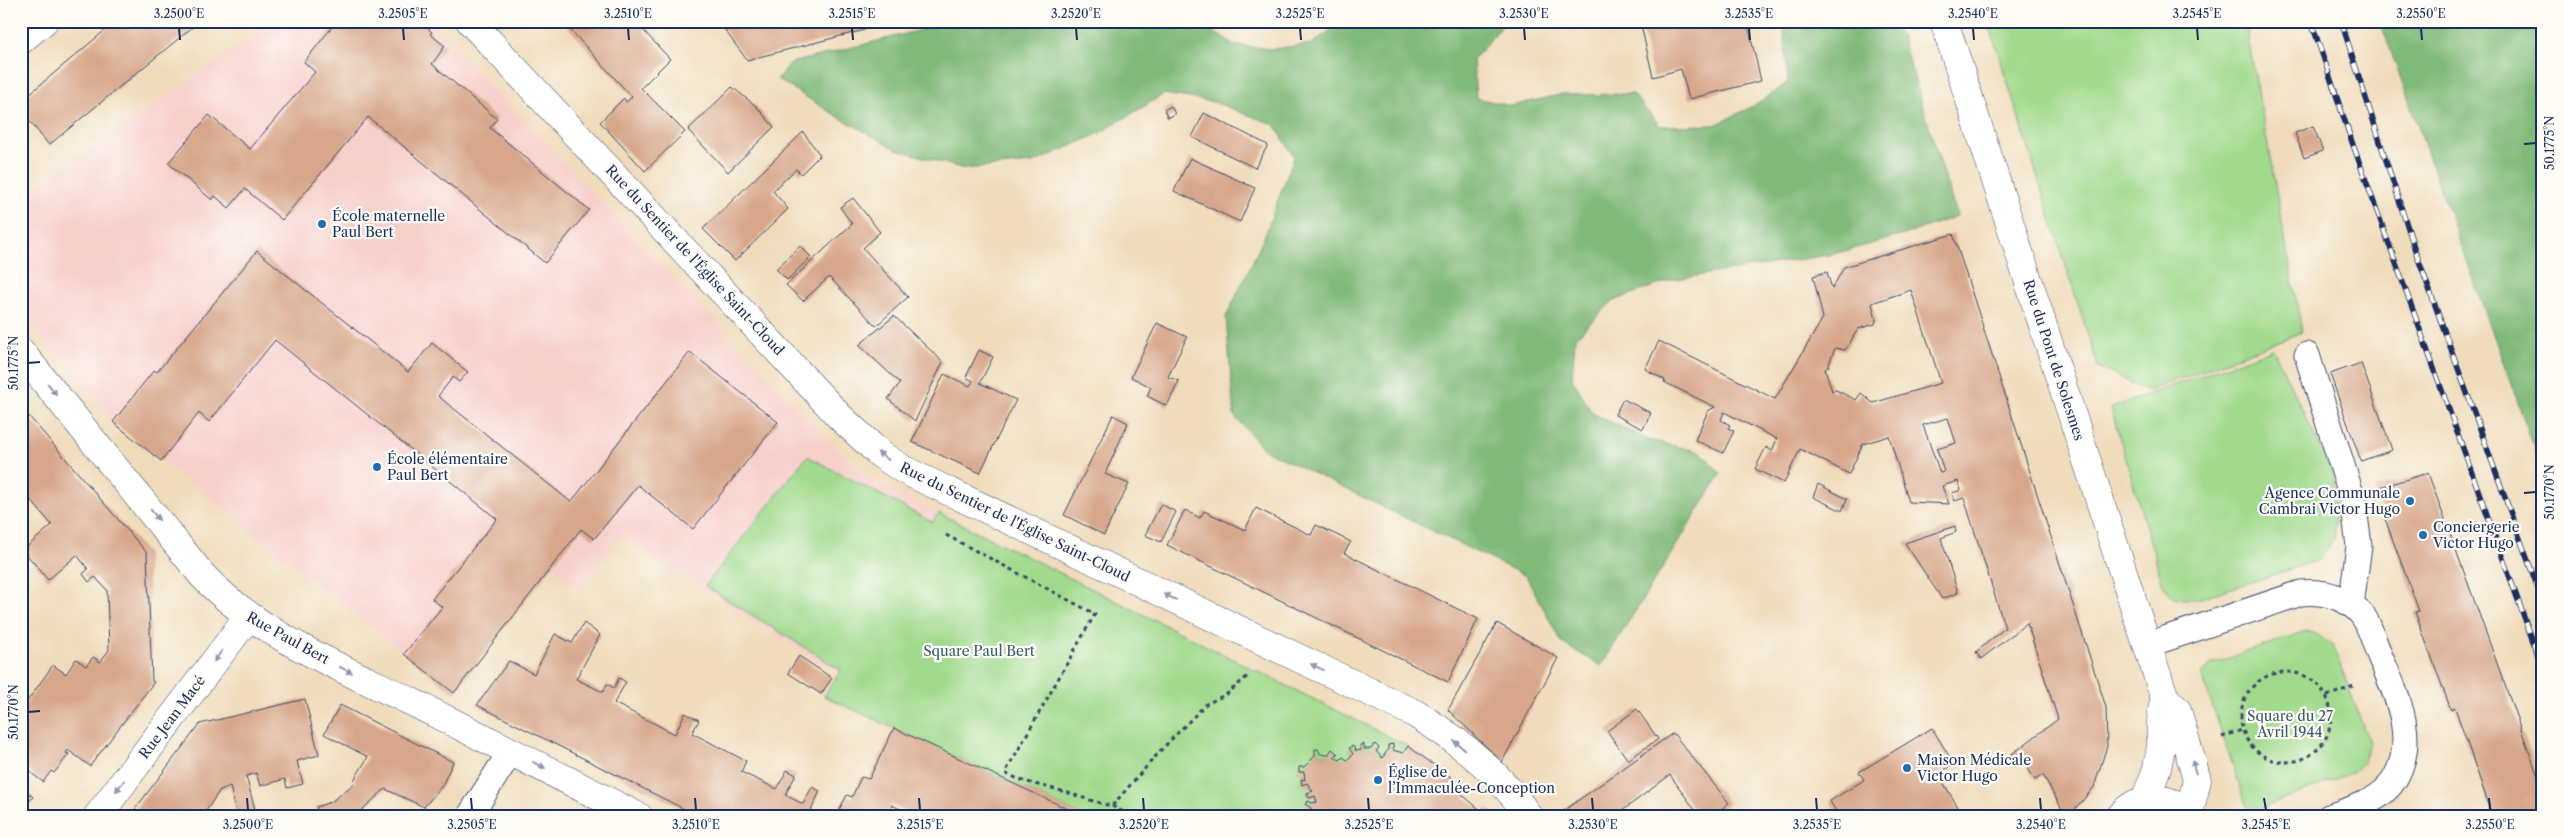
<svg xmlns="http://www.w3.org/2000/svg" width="2564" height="838" font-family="'Libre Caslon Text',serif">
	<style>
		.built { fill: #f7d0cc }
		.green { fill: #a1da8d; stroke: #5e8476 }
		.forest { fill: #80ba78; stroke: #4e746b }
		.building { fill: #d8a78b; fill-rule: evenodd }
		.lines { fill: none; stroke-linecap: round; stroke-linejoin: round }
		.service-casing { stroke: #3b496c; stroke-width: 27 }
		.minor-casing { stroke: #3b496c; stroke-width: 29 }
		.path { stroke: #3b496c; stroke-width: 3; stroke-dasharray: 4 4; stroke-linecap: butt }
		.service { stroke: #fff; stroke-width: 25 }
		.minor { stroke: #fff; stroke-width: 28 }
		.rail-casing { stroke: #1b2f5e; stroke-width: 5.5 }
		.rail { stroke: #fdfcf7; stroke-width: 4; stroke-dasharray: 11; stroke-linecap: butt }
		.oneway { fill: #8d97ae }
		.ticks { fill: none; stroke: #1b2f5e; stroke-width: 2 }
		.poi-dot { fill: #1f6fb2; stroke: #fdfcf7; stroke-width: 2 }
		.labels { text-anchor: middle; stroke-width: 4.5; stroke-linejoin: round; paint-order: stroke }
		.poi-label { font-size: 14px; fill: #1b2f5e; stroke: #fdfcf7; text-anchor: start }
		.street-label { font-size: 14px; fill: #1b2f5e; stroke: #fdfcf7 }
		.park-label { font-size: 14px; fill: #3c5a6a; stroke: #fdfcf7 }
		.neatline { fill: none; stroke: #1b2f5e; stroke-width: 2 }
		.ticks-label { font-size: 12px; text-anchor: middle; fill: #1b2f5e }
	</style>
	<rect width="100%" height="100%" fill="#fdfcf7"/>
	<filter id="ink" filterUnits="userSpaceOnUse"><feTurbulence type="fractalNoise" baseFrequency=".02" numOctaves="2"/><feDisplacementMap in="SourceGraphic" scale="10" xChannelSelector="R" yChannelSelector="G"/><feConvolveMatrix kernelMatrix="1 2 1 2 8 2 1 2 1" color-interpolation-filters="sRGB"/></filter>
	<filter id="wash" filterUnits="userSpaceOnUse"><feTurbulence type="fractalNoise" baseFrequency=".0096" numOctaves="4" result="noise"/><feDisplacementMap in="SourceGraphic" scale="20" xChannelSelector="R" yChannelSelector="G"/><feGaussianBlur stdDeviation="1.12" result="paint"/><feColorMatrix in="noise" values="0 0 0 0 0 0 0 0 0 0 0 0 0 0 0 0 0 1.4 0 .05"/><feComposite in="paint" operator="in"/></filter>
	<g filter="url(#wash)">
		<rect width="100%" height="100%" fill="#f0dcbb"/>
		<path class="built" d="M 274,21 L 429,21 L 864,477 L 939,513 L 838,674 L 619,537 L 582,591 L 552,566 L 454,693 L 113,422 L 21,313 L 21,197 Z"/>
		<path class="green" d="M 1988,21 L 2245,21 L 2302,332 L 2148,391 L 2098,367 Z
			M 2273,349 L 2334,476 L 2335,537 L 2319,560 L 2198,599 C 2182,599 2171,601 2163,585 L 2111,408 Z
			M 807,456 L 932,522 L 939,513 L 1408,746 L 1403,753 L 1388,750 L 1382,758 L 1376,751 L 1379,748 L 1375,744 L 1371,749 L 1364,749 L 1364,745 L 1361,745 L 1361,750 L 1356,751 L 1353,746 L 1349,749 L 1353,754 C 1346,761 1342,762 1334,757 L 1337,754 L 1320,754 L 1318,749 L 1316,749 L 1315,756 L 1304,767 L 1299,767 L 1299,772 L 1304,772 L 1305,780 L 1301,779 L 1302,784 L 1307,783 L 1313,791 L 1307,793 L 1309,798 L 1315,796 L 1317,802 L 1312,803 L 1308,801 L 1306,804 L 1311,808 L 1309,813 L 1304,813 L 1303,817 L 1085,817 L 824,696 L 841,670 L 705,586 Z
			M 2306,631 L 2318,635 L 2333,646 L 2369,742 L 2364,762 L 2354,772 L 2260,809 L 2247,807 L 2202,675 L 2210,665 Z"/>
		<path class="forest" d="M 956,21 L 1115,21 L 1136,27 L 1204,26 L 1235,45 L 1272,49 L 1312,44 L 1343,21 L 1502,21 L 1502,26 L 1473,60 L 1476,98 L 1511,106 L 1559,95 L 1633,94 L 1660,126 L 1715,125 L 1759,103 L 1788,82 L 1784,32 L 1795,21 L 1884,21 L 1901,36 L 1957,216 L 1907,234 L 1834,254 L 1671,280 L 1613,301 L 1575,338 L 1572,378 L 1592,413 L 1649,440 L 1701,452 L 1721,474 L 1601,666 L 1562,643 L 1526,576 L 1265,450 L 1234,416 L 1226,317 L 1263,240 L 1294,157 L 1275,125 L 1214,102 L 1164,94 L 1100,133 L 1033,163 L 964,169 L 896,149 L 835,115 L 777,79 L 791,63 Z
			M 2380,21 L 2543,21 L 2543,472 Z"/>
		<g id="blocks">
			<path class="building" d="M 116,21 L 200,21 L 49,145 L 21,111 L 21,101 Z
				M 337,21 L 419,21 L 432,32 L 430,34 L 445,46 L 432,64 L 497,119 L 490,128 L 589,210 L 545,263 L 368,117 L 282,220 L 245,189 L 229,208 L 215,196 L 212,200 L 168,163 L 209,115 L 250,149 L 315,72 L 304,62 Z
				M 566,21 L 652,21 L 643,30 L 670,59 L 641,88 L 685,132 L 645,171 L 600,122 L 624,98 L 626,102 L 632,97 L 564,23 Z
				M 718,21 L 896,21 L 896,22 L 747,60 Z
				M 1640,21 L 1747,21 L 1761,81 L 1689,99 L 1681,69 L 1653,77 Z
				M 732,87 L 756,106 L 774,127 L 728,172 L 688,130 Z
				M 1171,106 L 1175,114 L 1168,118 L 1164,110 Z
				M 1204,113 L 1268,145 L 1255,168 L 1192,137 Z
				M 2313,126 L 2323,151 L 2304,158 L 2295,133 Z
				M 803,132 L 820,155 L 801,174 L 796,169 L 773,191 L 788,209 L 735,261 L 703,229 Z
				M 1190,158 L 1255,188 L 1240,222 L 1174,191 Z
				M 853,198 L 880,232 L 863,248 L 908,297 L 876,326 L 829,277 L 803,301 L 786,285 L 852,224 L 840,207 Z
				M 1953,234 L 2106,707 L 2107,746 L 2094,787 L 2069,817 L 2066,817 L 2043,775 L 2035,780 L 2020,755 L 2011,762 L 2008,757 L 2058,719 L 2027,623 L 1981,659 L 1976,652 L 2005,628 L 1964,498 L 1955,501 L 1952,493 L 1961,490 L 1958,481 L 1942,486 L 1949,504 L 1909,502 L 1889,436 L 1863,444 L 1849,474 L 1800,449 L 1784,483 L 1755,469 L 1766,447 L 1772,451 L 1777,439 L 1724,412 L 1721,420 L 1730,425 L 1728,428 L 1734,431 L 1723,453 L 1695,440 L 1708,411 L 1715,407 L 1664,382 L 1665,380 L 1645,369 L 1659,341 L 1775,399 L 1823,318 L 1813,276 L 1827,272 L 1832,289 L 1844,267 ZM 1911,290 L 1941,383 L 1873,403 L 1861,393 L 1856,400 L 1836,390 L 1832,391 L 1825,369 L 1828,367 L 1835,348 L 1845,350 L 1858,329 L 1875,324 L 1876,320 L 1872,303 ZM 1948,418 L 1956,443 L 1937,449 L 1944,472 L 1940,473 L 1923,425 Z
				M 800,246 L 811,257 L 787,280 L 776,269 Z
				M 257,251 L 408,372 L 432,343 L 468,372 L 459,382 L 453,377 L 438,396 L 571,502 L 690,352 L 778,422 L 693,529 L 638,485 L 594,539 L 581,529 L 454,693 L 404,654 L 442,607 L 432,599 L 497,519 L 275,340 L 209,422 L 199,413 L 161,461 L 113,422 L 154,370 L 157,372 Z
				M 894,316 L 943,362 L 915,421 L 888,399 L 900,383 L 859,345 Z
				M 1157,323 L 1187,337 L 1168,377 L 1179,381 L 1167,406 L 1147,396 L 1151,387 L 1131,377 Z
				M 979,350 L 993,357 L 980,383 L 1016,400 L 980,473 L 912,442 L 944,374 L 970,386 L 973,381 L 966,377 Z
				M 2361,363 L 2392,450 L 2361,461 L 2330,374 Z
				M 1623,399 L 1651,413 L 1643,429 L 1615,415 Z
				M 21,407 L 147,553 L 152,681 L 154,682 L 90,766 L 68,750 L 66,753 L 69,754 L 54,773 L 51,771 L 43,782 L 21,765 L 21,710 L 53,665 L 66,674 L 76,659 L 86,666 L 93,657 L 100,662 L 109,650 L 107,590 L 95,577 L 89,582 L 83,574 L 88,569 L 77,555 L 48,580 L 23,550 L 52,525 L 28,497 L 21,504 Z
				M 1113,415 L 1128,423 L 1105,474 L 1129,484 L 1104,535 L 1064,515 Z
				M 2428,473 L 2543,790 L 2543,816 L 2540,817 L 2493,817 L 2455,708 L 2451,710 L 2415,612 L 2419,611 L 2374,489 Z
				M 1818,484 L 1847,499 L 1842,511 L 1813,497 Z
				M 1161,504 L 1176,512 L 1161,542 L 1145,535 Z
				M 1256,508 L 1311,535 L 1316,525 L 1351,542 L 1344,553 L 1478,619 L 1448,682 L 1167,545 L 1185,510 L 1200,518 L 1204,511 L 1245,530 Z
				M 1955,526 L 1956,532 L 1941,538 L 1958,593 L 1942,599 L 1905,543 Z
				M 584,623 L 600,635 L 576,679 L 603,692 L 607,684 L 614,688 L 619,678 L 626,682 L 614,703 L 675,734 L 685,713 L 699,720 L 692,733 L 746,761 L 741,772 L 777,789 L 787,770 L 796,775 L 785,795 L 803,804 L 812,787 L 820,791 L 809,815 L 814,817 L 700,817 L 477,705 L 509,661 L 534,674 L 555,634 L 572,643 Z
				M 1497,623 L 1558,658 L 1502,762 L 1448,710 Z
				M 799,656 L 832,678 L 821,694 L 788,673 Z
				M 305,699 L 319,755 L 297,761 L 303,784 L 287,788 L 285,779 L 260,786 L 256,773 L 246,776 L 257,817 L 237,817 L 230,786 L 220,790 L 206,811 L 214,817 L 129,817 L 200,724 Z
				M 340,705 L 453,762 L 442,786 L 424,807 L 385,789 L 354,817 L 319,817 L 316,807 L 331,802 L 356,782 L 354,780 L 368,757 L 324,734 Z
				M 1637,709 L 1658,739 L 1628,760 L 1607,731 Z
				M 894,728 L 1010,782 L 1085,817 L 916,817 L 892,805 L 886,817 L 844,817 L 846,813 L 839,810 L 847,795 L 852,797 L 861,777 L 869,779 Z
				M 1932,728 L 1954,764 L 1938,774 L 1964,817 L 1839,817 L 1830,801 L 1864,780 L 1859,772 Z
				M 1673,733 L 1729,803 L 1711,817 L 1700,817 L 1670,775 L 1614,817 L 1561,817 L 1559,814 Z
				M 1364,744 L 1364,749 L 1371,749 L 1375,744 L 1379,748 L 1376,751 L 1382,758 L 1388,750 L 1388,745 L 1393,744 L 1393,750 L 1403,753 L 1408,746 L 1456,781 L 1452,786 L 1484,813 L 1488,808 L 1495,817 L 1303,817 L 1303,813 L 1309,813 L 1311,808 L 1305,804 L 1308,801 L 1312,803 L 1317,802 L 1315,796 L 1309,798 L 1307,793 L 1313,791 L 1307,783 L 1302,785 L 1301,779 L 1305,780 L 1304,772 L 1299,772 L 1299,767 L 1304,767 L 1315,756 L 1315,749 L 1318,749 L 1320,754 L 1328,755 L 1332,749 L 1338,754 L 1334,757 L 1340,760 L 1343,757 L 1347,760 L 1353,754 L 1349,748 L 1353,746 L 1356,751 L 1361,750 L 1360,745 Z
				M 21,787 L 33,797 L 21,812 Z"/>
		</g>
	</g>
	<g filter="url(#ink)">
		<use href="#blocks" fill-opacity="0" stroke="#3b496c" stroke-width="1"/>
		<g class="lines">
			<g class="service-casing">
				<path id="service" d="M 2307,355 L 2353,500 L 2359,546 L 2351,605
					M 2147,645 L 2301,593 C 2323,591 2349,597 2363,616 C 2370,626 2374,642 2379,654 C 2396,694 2419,739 2394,780 C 2380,802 2351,809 2329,817
					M 469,817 L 511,751"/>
			</g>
			<g class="minor-casing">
				<path id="minor" d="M 470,21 L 840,417 L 880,454 L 904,470 L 1414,713 C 1457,739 1501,774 1529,817
					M 1944,21 L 2136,612 L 2165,698 L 2177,710 L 2197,780 L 2189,814
					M 21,40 L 44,21
					M 21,352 L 202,575 C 257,634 340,667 412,702 C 488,740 564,778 639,817
					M 2144,801 C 2151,785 2158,770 2160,752 C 2163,732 2158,718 2165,698
					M 97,817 L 248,617
					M 2120,817 C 2137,793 2174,794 2191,817"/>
			</g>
			<path class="path" d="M 946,535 L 1095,614 L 1005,773 C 1022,782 1040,785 1058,790 C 1077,795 1093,802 1112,806 L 1161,750 L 1206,704 L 1227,694 L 1249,675
				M2241 717a45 45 0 1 1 90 0a45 45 0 1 1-90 0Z
				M 2327,696 L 2354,686
				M 2222,737 L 2242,730
				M 1112,806 L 1133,817"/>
			<use href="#service" class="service"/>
			<use href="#minor" class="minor"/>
			<g class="rail-casing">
				<path id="rail" d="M 2311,21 L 2352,142 L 2543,669
					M 2341,21 L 2415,250 L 2543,602"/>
			</g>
			<use href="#rail" class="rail"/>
		</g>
		<defs><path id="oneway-solid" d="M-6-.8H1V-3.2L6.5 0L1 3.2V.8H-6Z" transform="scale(1.25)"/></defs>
		<g class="oneway">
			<use href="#oneway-solid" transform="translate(52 389) rotate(51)"/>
			<use href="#oneway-solid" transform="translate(883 456) rotate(-144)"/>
			<use href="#oneway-solid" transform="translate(155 515) rotate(51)"/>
			<use href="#oneway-solid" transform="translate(1170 597) rotate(-155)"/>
			<use href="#oneway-solid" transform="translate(218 656) rotate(127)"/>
			<use href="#oneway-solid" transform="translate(1317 667) rotate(-155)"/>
			<use href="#oneway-solid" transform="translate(346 670) rotate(26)"/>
			<use href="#oneway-solid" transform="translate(1459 745) rotate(-140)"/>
			<use href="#oneway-solid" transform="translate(539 765) rotate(27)"/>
			<use href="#oneway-solid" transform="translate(2194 767) rotate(-106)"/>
			<use href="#oneway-solid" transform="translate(120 786) rotate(127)"/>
		</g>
	</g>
	<path class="ticks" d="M 179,28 L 180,40M 403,28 L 404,40M 628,28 L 629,40M 852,28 L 853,40M 1076,28 L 1077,40M 1300,28 L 1301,40M 1524,28 L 1525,40M 1749,28 L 1750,40M 1973,28 L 1974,40M 2197,28 L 2198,40M 2421,28 L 2422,40M 2524,144 L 2536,143M 28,363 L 40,362M 2524,493 L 2536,492M 28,712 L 40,711M 247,798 L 248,810M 471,798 L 472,810M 695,798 L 696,810M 919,798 L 920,810M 1143,798 L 1144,810M 1368,798 L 1369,810M 1592,798 L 1593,810M 1816,798 L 1817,810M 2040,798 L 2041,810M 2264,798 L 2266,810M 2489,798 L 2490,810"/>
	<g class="poi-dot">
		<circle cx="322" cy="224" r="5"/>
		<circle cx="377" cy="467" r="5"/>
		<circle cx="2410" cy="501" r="5"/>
		<circle cx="2423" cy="535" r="5"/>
		<circle cx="1907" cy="768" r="5"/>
		<circle cx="1378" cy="780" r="5"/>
	</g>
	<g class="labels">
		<g class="poi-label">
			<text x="332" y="221">École maternelle<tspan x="332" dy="16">Paul Bert</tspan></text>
			<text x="387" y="464">École élémentaire<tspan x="387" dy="16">Paul Bert</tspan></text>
			<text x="2400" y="498" text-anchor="end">Agence Communale<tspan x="2400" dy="16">Cambrai Victor Hugo</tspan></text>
			<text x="2433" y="532">Conciergerie<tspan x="2433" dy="16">Victor Hugo</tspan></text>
			<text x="1917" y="765">Maison Médicale<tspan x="1917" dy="16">Victor Hugo</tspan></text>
			<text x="1388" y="777">Église de<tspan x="1388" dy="16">l’Immaculée-Conception</tspan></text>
		</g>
		<g class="street-label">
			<text transform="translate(695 260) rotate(47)" y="5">Rue du Sentier de l'Église Saint-Cloud</text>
			<text transform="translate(2054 360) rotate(72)" y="5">Rue du Pont de Solesmes</text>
			<text transform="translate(1015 522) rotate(26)" y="5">Rue du Sentier de l'Église Saint-Cloud</text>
			<text transform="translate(288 638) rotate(29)" y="5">Rue Paul Bert</text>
			<text transform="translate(172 717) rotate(-53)" y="5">Rue Jean Macé</text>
		</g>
		<g class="park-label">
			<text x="979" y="656">Square Paul Bert</text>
			<text x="2290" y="721">Square du 27<tspan x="2290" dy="16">Avril 1944</tspan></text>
		</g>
	</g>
	<rect width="2564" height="838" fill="none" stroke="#fdfcf7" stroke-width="55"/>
	<rect x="28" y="28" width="2508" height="782" class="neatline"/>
	<g class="ticks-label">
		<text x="179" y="18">3.2500°E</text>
		<text x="403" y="18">3.2505°E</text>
		<text x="628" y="18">3.2510°E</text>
		<text x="852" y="18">3.2515°E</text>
		<text x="1076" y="18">3.2520°E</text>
		<text x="1300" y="18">3.2525°E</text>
		<text x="1524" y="18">3.2530°E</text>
		<text x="1749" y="18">3.2535°E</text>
		<text x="1973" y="18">3.2540°E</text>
		<text x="2197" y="18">3.2545°E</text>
		<text x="2421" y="18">3.2550°E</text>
		<text transform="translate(2550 143) rotate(-90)" y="4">50.1775°N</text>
		<text transform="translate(14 363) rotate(-90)" y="4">50.1775°N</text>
		<text transform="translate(2550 492) rotate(-90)" y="4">50.1770°N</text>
		<text transform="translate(14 712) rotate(-90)" y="4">50.1770°N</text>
		<text x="248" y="829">3.2500°E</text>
		<text x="472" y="829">3.2505°E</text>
		<text x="696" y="829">3.2510°E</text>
		<text x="920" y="829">3.2515°E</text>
		<text x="1144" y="829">3.2520°E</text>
		<text x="1369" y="829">3.2525°E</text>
		<text x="1593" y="829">3.2530°E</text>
		<text x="1817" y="829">3.2535°E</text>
		<text x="2041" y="829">3.2540°E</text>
		<text x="2266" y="829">3.2545°E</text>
		<text x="2490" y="829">3.2550°E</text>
	</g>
</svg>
